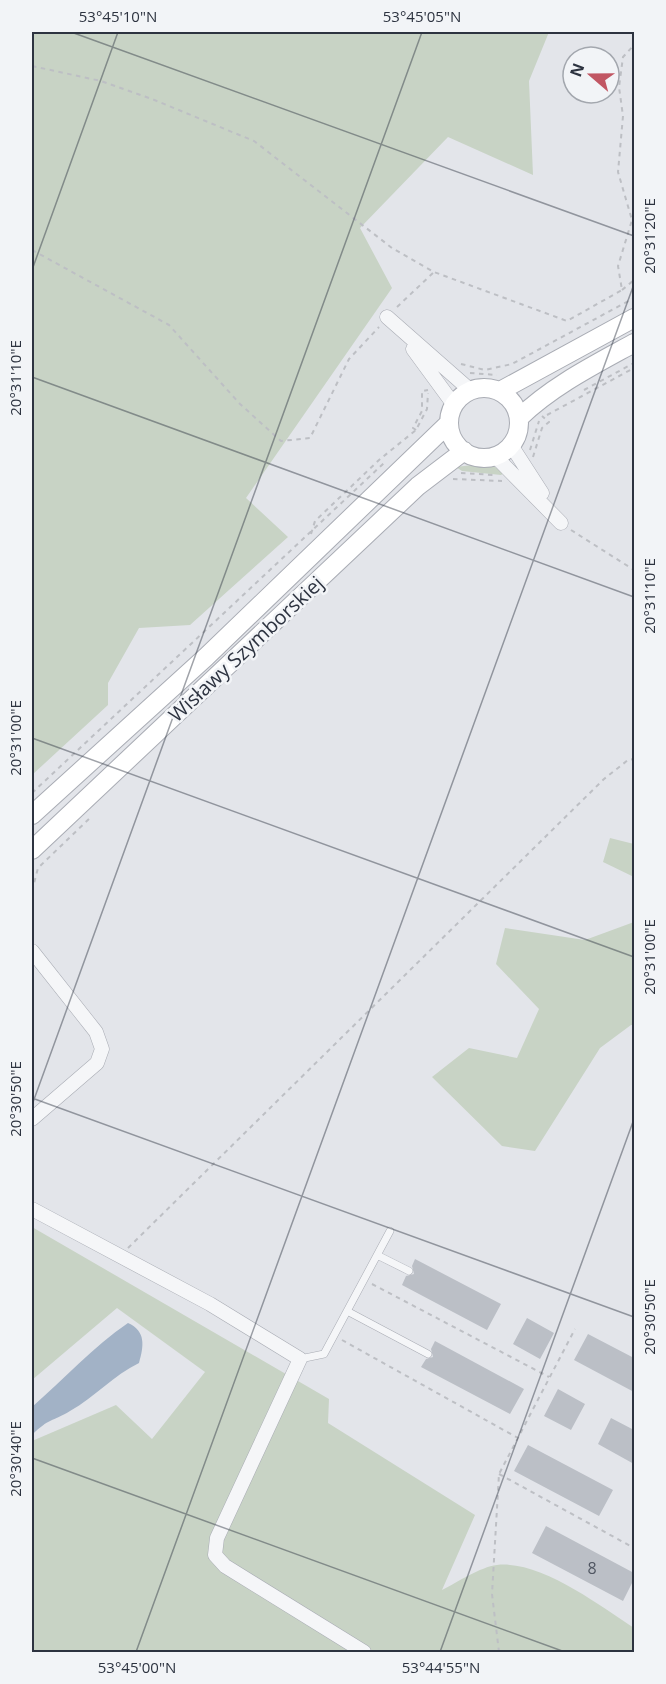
<svg xmlns="http://www.w3.org/2000/svg" width="666" height="1684" font-family="'Open Sans',sans-serif">
	<style>
		.green { fill: #c8d3c5 }
		.water { fill: #a2b2c6 }
		.building { fill: #bbbfc6 }
		.lines { fill: none; stroke-linecap: round; stroke-linejoin: round }
		.lane-casing { stroke: #a9acb4; stroke-width: 8 }
		.street-casing { stroke: #a9acb4; stroke-width: 15 }
		.secondary-casing { stroke: #a9acb4; stroke-width: 20 }
		.path { stroke: #bdbfc4; stroke-width: 2; stroke-dasharray: 4.5 4.5; stroke-linecap: butt }
		.lane { stroke: #f5f6f8; stroke-width: 7 }
		.street { stroke: #f5f6f8; stroke-width: 14 }
		.secondary { stroke: #fff; stroke-width: 18 }
		.ticks { fill: none; stroke: #2d3340; stroke-width: 1.5; stroke-opacity: 0.45 }
		.labels { text-anchor: middle; stroke-width: 5; stroke-linejoin: round; paint-order: stroke }
		.number-label { font-size: 16px; fill: #505662 }
		.street-label { font-size: 20px; fill: #2d3340; stroke: #f2f4f7 }
		.neatline { fill: none; stroke: #2d3340; stroke-width: 2 }
		.ticks-label { font-size: 15px; text-anchor: middle; fill: #2d3340 }
	</style>
	<rect width="100%" height="100%" fill="#e3e5ea"/>
	<path class="green" d="M 32,32 L 549,32 L 529,81 L 533,175 L 448,137 L 360,228 L 392,288 L 246,498 L 288,537 L 190,625 L 139,628 L 108,683 L 108,705 L 32,775 Z
		M 489,463 L 504,473 L 501,475 L 462,471 L 456,467 Z
		M 610,838 L 634,844 L 634,877 L 603,862 Z
		M 634,922 L 634,1025 L 631,1025 L 600,1048 L 535,1151 L 502,1146 L 432,1077 L 469,1048 L 517,1058 L 539,1009 L 496,964 L 505,928 L 585,940 Z
		M 32,1227 L 329,1399 L 328,1423 L 475,1515 L 442,1590 C 458,1582 480,1567 497,1565 C 540,1560 599,1605 634,1628 L 634,1652 L 32,1652 L 32,1441 L 116,1405 L 152,1439 L 205,1372 L 117,1308 L 32,1380 Z"/>
	<path class="water" d="M 128,1323 C 146,1331 144,1346 139,1363 C 114,1375 95,1397 70,1411 C 52,1422 49,1418 32,1435 L 32,1407 C 64,1379 93,1347 128,1323 Z"/>
	<path class="building" d="M 415,1259 L 501,1304 L 487,1330 L 402,1285 L 406,1276 L 414,1274 L 412,1266 Z
		M 527,1318 L 554,1333 L 540,1359 L 513,1344 Z
		M 588,1334 L 634,1358 L 634,1392 L 574,1360 Z
		M 435,1341 L 524,1389 L 510,1414 L 421,1367 L 426,1359 L 433,1357 L 431,1349 Z
		M 558,1389 L 585,1404 L 571,1430 L 544,1416 Z
		M 611,1418 L 634,1430 L 634,1464 L 598,1444 Z
		M 528,1445 L 613,1490 L 599,1516 L 514,1471 Z
		M 546,1526 L 634,1573 L 634,1579 L 623,1601 L 532,1553 Z"/>
	<g class="lines">
		<g class="lane-casing">
			<path id="lane" d="M 377,1255 L 409,1271
				M 347,1311 L 428,1354
				M 300,1359 L 324,1354 L 390,1231"/>
		</g>
		<g class="street-casing">
			<path id="street" d="M 387,317 L 470,390
				M 413,349 L 454,405
				M 511,445 L 542,493
				M 495,456 L 561,523
				M 32,951 L 96,1032 L 102,1049 L 97,1063 L 32,1119
				M 32,1209 L 210,1304 L 300,1359 L 217,1538 L 215,1555 L 225,1566 L 364,1652"/>
		</g>
		<g class="secondary-casing">
			<path id="secondary" d="M449 423a35 35 0 1 1 70 0a35 35 0 1 1-70 0Z
				M 500,391 L 634,318
				M 519,418 C 552,386 594,365 634,343
				M 32,815 L 206,657 L 449,423
				M 32,850 L 418,486 L 464,451"/>
		</g>
		<path class="path" d="M 32,66 L 101,81 L 152,99 L 254,141 L 392,248 L 434,272 L 567,321 L 622,290 L 618,266 L 632,220 L 618,172 L 623,116 L 619,87 L 623,57 L 634,45
			M 32,250 L 169,325 L 240,404 L 281,441 L 310,438 L 349,359 L 379,327
			M 622,290 L 634,280
			M 397,307 L 434,272
			M 461,364 L 485,370 L 512,364 L 634,298
			M 470,373 L 497,375
			M 584,390 L 634,363
			M 547,415 L 634,368
			M 416,430 L 413,428 L 422,411 L 422,391 L 428,390
			M 530,450 L 539,421
			M 533,457 L 542,428 L 549,422 L 542,416
			M 461,473 L 494,475
			M 453,479 L 502,481
			M 571,530 L 634,570
			M 311,534 L 315,521 L 379,460 L 416,430 L 427,409 L 428,393
			M 32,793 L 384,463
			M 32,891 L 38,868 L 92,816
			M 128,1248 L 604,779 L 628,760 L 634,759
			M 372,1284 L 549,1377
			M 342,1340 L 518,1438
			M 499,1474 L 634,1548
			M 499,1652 L 492,1594 L 499,1474 L 575,1329"/>
		<use href="#lane" class="lane"/>
		<use href="#street" class="street"/>
		<use href="#secondary" class="secondary"/>
	</g>
	<path class="ticks" d="M 71,32 L 634,236M 32,270 L 118,32M 32,377 L 634,597M 32,738 L 634,957M 32,1098 L 634,1317M 32,1105 L 422,32M 32,1458 L 565,1652M 136,1652 L 634,284M 440,1652 L 634,1119"/>
	<g class="labels">
		<g class="number-label">
			<text x="592" y="1574">8</text>
		</g>
		<g class="street-label">
			<text transform="translate(246 649) rotate(-43)" y="7">Wisławy Szymborskiej</text>
		</g>
	</g>
	<rect width="666" height="1684" fill="none" stroke="#f2f4f7" stroke-width="66"/>
	<g transform="translate(591 75) rotate(290)"><circle r="28" fill="#f2f4f7" stroke="#a3a7ae" stroke-width="1.5"/>
	<path d="M0-4.5L10 22L0 15L-10 22Z" fill="#c15663"/>
	<text y="-9" font-size="16" font-weight="bold" text-anchor="middle" fill="#2d3340">N</text>
	</g>
	<rect x="33" y="33" width="600" height="1618" class="neatline"/>
	<g class="ticks-label">
		<text x="118" y="22">53°45'10"N</text>
		<text x="422" y="22">53°45'05"N</text>
		<text transform="translate(650 236) rotate(-90)" y="5">20°31'20"E</text>
		<text transform="translate(16 378) rotate(-90)" y="5">20°31'10"E</text>
		<text transform="translate(650 596) rotate(-90)" y="5">20°31'10"E</text>
		<text transform="translate(16 738) rotate(-90)" y="5">20°31'00"E</text>
		<text transform="translate(650 957) rotate(-90)" y="5">20°31'00"E</text>
		<text transform="translate(16 1099) rotate(-90)" y="5">20°30'50"E</text>
		<text transform="translate(650 1317) rotate(-90)" y="5">20°30'50"E</text>
		<text transform="translate(16 1459) rotate(-90)" y="5">20°30'40"E</text>
		<text x="137" y="1673">53°45'00"N</text>
		<text x="441" y="1673">53°44'55"N</text>
	</g>
</svg>
